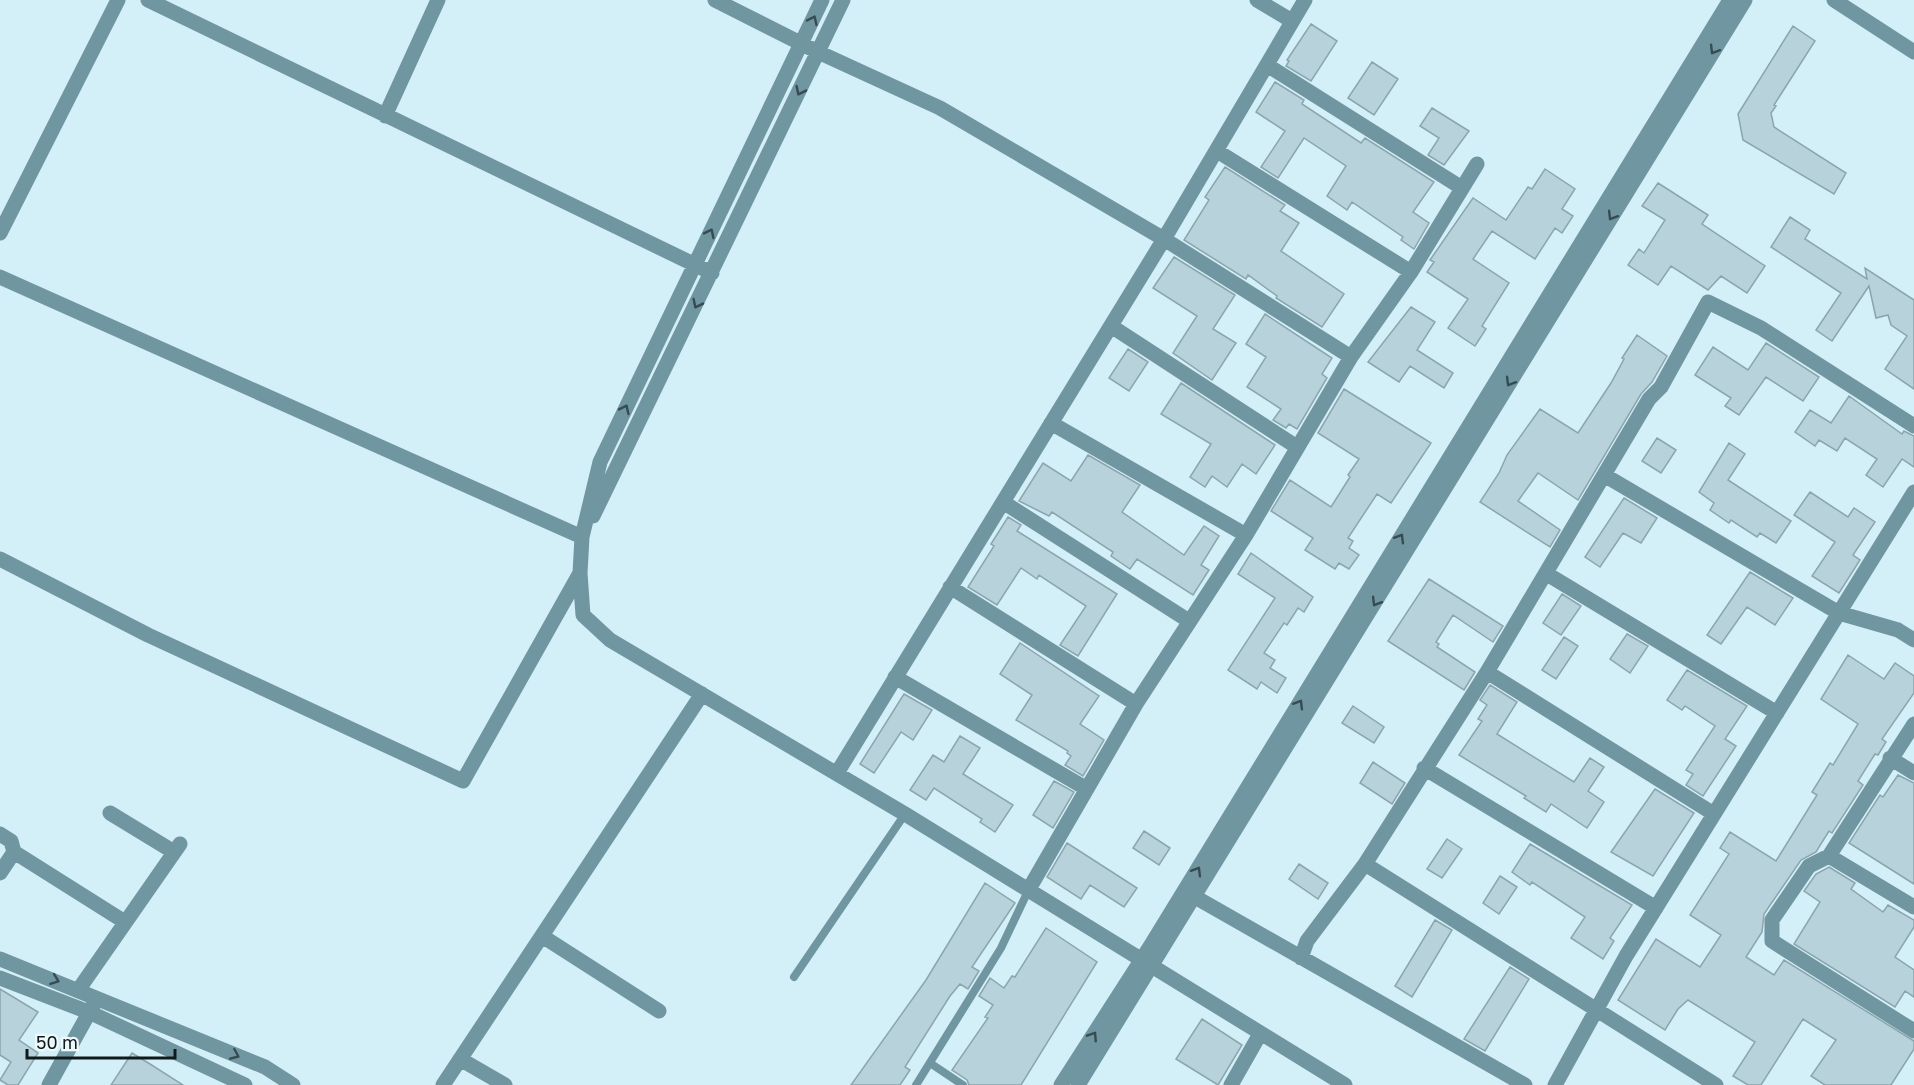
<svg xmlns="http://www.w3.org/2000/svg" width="1914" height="1085" font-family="'Golos Text',sans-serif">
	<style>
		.building { fill: #b7d2da; stroke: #8ba5ad; stroke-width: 1.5 }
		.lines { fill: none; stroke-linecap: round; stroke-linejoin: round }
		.service { stroke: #7096a1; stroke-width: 8 }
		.minor { stroke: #7096a1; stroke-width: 15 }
		.tertiary { stroke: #7096a1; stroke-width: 15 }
		.oneway { stroke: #364c52 }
	</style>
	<rect width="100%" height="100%" fill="#d3eff8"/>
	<path class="building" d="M 1311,24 L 1337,41 L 1311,81 L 1286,66 L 1289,61 L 1287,60 Z
		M 1793,26 L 1815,41 L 1774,105 L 1776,106 L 1771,113 L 1774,127 L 1846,173 L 1834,194 L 1743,140 L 1738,114 Z
		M 1372,62 L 1398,79 L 1374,115 L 1348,98 Z
		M 1275,82 L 1304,100 L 1302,104 L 1361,143 L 1365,138 L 1434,182 L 1413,212 L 1429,223 L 1414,249 L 1401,240 L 1403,237 L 1352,202 L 1347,210 L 1327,196 L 1346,166 L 1304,138 L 1278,178 L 1261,167 L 1285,131 L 1256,112 Z
		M 1432,108 L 1469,131 L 1444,165 L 1428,155 L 1439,138 L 1420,126 Z
		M 1225,167 L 1285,205 L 1280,211 L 1299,223 L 1281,251 L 1344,294 L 1322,327 L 1276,298 L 1277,296 L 1248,275 L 1246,279 L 1184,240 L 1209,200 L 1205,197 Z
		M 1545,169 L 1575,189 L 1562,209 L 1573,216 L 1562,233 L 1555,228 L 1535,259 L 1492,231 L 1473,259 L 1509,283 L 1482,326 L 1486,329 L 1475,346 L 1448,328 L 1468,299 L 1427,272 L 1434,262 L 1430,260 L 1473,198 L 1506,220 L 1528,187 L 1532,189 Z
		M 1658,183 L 1708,215 L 1702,224 L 1765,266 L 1747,293 L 1721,276 L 1708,290 L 1671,266 L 1658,285 L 1628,265 L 1639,249 L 1644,253 L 1665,220 L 1642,206 Z
		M 1790,217 L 1810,230 L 1805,239 L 1867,279 L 1865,268 L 1914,300 L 1914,389 L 1885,369 L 1907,336 L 1891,325 L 1888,315 L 1876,318 L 1869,286 L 1832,341 L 1816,330 L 1841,293 L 1771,247 Z
		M 1174,257 L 1235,295 L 1213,329 L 1236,343 L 1212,380 L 1173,353 L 1197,316 L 1153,288 Z
		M 1411,307 L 1435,322 L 1417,350 L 1453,373 L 1444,388 L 1410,366 L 1399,382 L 1368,362 Z
		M 1265,314 L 1332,358 L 1322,374 L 1327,378 L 1297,429 L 1289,424 L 1286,428 L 1273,420 L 1281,409 L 1247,387 L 1266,357 L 1246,344 Z
		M 1637,335 L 1667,356 L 1652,382 L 1641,394 L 1578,500 L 1538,473 L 1518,501 L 1560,530 L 1550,547 L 1480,502 L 1499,473 L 1507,455 L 1540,409 L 1578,433 L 1611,383 L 1624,359 L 1622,358 Z
		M 1766,343 L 1819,377 L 1803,401 L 1766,377 L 1739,415 L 1725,406 L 1731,398 L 1695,375 L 1713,347 L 1748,370 Z
		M 1128,349 L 1148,362 L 1129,391 L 1109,378 Z
		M 1181,383 L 1275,445 L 1256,474 L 1242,464 L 1227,487 L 1212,476 L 1205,487 L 1190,477 L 1211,444 L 1161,414 Z
		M 1344,389 L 1431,443 L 1391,503 L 1377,494 L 1348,538 L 1353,541 L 1349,548 L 1359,555 L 1349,569 L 1339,563 L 1335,569 L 1305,550 L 1313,538 L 1271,511 L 1290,480 L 1331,507 L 1350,477 L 1348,475 L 1359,459 L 1318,433 Z
		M 1849,396 L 1902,434 L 1904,431 L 1914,436 L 1914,467 L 1902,459 L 1883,487 L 1866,475 L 1877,459 L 1845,438 L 1837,451 L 1819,440 L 1815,446 L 1795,432 L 1810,410 L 1831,423 Z
		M 1657,438 L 1676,450 L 1661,473 L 1642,461 Z
		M 1729,443 L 1745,454 L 1728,480 L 1791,521 L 1776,543 L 1760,533 L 1757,537 L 1731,520 L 1729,523 L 1710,510 L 1714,503 L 1699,492 Z
		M 1088,455 L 1140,485 L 1122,512 L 1184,555 L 1204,526 L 1219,536 L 1201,565 L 1209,570 L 1193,595 L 1137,559 L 1130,569 L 1111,556 L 1113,552 L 1052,512 L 1049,516 L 1019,501 L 1043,463 L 1071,481 Z
		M 1810,492 L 1848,517 L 1854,508 L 1875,522 L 1853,555 L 1860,560 L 1839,593 L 1812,576 L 1835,542 L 1794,515 Z
		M 1624,498 L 1657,518 L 1641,543 L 1623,533 L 1600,567 L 1585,557 Z
		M 1008,517 L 1021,525 L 1017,531 L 1117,594 L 1078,656 L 1060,645 L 1086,606 L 1039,575 L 1037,579 L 1021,568 L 997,605 L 968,587 L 994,546 L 991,544 Z
		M 1251,553 L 1313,597 L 1304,612 L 1298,608 L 1287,625 L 1284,623 L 1264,653 L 1275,660 L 1270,668 L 1286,678 L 1277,693 L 1261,682 L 1257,689 L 1228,670 L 1275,598 L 1238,574 Z
		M 1750,572 L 1793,598 L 1775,625 L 1747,607 L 1721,644 L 1707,635 Z
		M 1429,579 L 1503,626 L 1493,642 L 1453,615 L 1436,642 L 1439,644 L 1437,647 L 1475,672 L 1464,690 L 1388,641 Z
		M 1562,594 L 1581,606 L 1561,635 L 1543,623 Z
		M 1627,634 L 1648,646 L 1630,673 L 1610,659 Z
		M 1564,637 L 1578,646 L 1556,679 L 1542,670 Z
		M 1020,643 L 1099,696 L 1080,724 L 1104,740 L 1083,776 L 1065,765 L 1071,756 L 1067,753 L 1068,751 L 1016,720 L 1032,695 L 1000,674 Z
		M 1848,655 L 1884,679 L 1895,663 L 1914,676 L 1914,693 L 1882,739 L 1886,742 L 1878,755 L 1875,754 L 1858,781 L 1863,785 L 1832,833 L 1829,831 L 1816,852 L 1801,860 L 1764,914 L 1762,932 L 1746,957 L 1774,975 L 1784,960 L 1914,1041 L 1914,1049 L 1891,1085 L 1825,1085 L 1811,1076 L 1836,1040 L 1803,1019 L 1761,1085 L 1748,1085 L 1733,1076 L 1755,1042 L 1688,1000 L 1678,1009 L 1665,1030 L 1618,1000 L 1656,939 L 1700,967 L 1721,935 L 1690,915 L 1729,854 L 1720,848 L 1730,832 L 1776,861 L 1817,795 L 1812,792 L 1830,763 L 1833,765 L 1858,724 L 1821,699 Z
		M 1687,670 L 1747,706 L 1725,739 L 1736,746 L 1703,796 L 1686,785 L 1693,774 L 1686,770 L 1715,726 L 1685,706 L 1682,710 L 1667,700 Z
		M 1490,685 L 1517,702 L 1497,734 L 1574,782 L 1590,758 L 1604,767 L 1588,791 L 1604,802 L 1587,828 L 1551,804 L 1546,812 L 1524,798 L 1526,796 L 1459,755 L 1482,721 L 1478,719 L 1487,705 L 1480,700 Z
		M 904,694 L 932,710 L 913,740 L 901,732 L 874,773 L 860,764 Z
		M 1353,706 L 1384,727 L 1374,743 L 1342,723 Z
		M 960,736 L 980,748 L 963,774 L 1013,805 L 995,832 L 980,822 L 982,819 L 934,788 L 926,800 L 910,790 L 933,755 L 944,762 Z
		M 1373,762 L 1405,783 L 1392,804 L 1360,783 Z
		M 1898,775 L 1914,783 L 1914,884 L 1849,843 L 1880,795 L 1883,797 Z
		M 1054,781 L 1074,792 L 1053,828 L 1033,815 Z
		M 1655,789 L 1694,813 L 1653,876 L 1611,852 Z
		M 1144,831 L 1170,848 L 1159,865 L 1133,848 Z
		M 1447,839 L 1462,849 L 1442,878 L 1427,869 Z
		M 1067,843 L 1137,888 L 1124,907 L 1090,885 L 1081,899 L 1047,877 Z
		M 1530,844 L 1632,905 L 1610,938 L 1614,941 L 1603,959 L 1571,938 L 1585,917 L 1532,882 L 1530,885 L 1512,872 Z
		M 1299,864 L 1328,883 L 1318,899 L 1289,879 Z
		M 1829,867 L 1855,883 L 1851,889 L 1883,912 L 1888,905 L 1914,920 L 1914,927 L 1895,957 L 1914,970 L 1914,997 L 1905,991 L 1895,1007 L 1794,944 L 1820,902 L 1804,891 L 1816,874 Z
		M 1500,876 L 1517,887 L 1499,914 L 1483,903 Z
		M 985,883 L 1015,903 L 972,967 L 979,971 L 968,989 L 960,984 L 950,996 L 905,1067 L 910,1070 L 900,1085 L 851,1085 L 926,980 Z
		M 1435,920 L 1452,930 L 1412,997 L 1395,986 Z
		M 1046,928 L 1097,962 L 1021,1085 L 969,1085 L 967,1080 L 952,1070 L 988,1018 L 985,1017 L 993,1005 L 979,996 L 990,978 L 1004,988 L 1012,976 L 1015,977 Z
		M 1510,967 L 1529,979 L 1485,1051 L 1464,1039 Z
		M 0,989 L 38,1012 L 19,1040 L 38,1053 L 18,1085 L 8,1085 L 0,1080 L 11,1062 L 0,1055 Z
		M 1202,1019 L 1242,1045 L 1218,1085 L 1176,1059 Z
		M 132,1053 L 150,1064 L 183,1085 L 111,1085 Z"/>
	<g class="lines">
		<path class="service" d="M 794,977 L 905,814
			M 930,1063 L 963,1085
			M 916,1085 L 1001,948 L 1029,889"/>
		<path class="minor" d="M 148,0 L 712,273
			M 715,0 L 818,52 L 940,108 L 1164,239 L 1351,357
			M 822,0 L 600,462 L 582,537 L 580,573 L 583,615 L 610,640 L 905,814 L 1345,1085
			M 1257,0 L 1292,21
			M 1834,0 L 1914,52
			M 1267,65 L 1462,188
			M 385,116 L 438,0
			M 1217,151 L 1411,272
			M 0,233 L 118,0
			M 0,277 L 582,537
			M 1111,326 L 1297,447
			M 1051,423 L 1246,535
			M 1604,475 L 1839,613 L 1898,630 L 1914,640
			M 1003,502 L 1189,621
			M 593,516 L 843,0
			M 0,559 L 148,635 L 463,781 L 580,573
			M 1547,574 L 1777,713
			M 950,587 L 1136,704
			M 1487,672 L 1714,814
			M 895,677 L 1087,789
			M 1914,724 L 1829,856 L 1809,866 L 1772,920 L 1772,941 L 1914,1031
			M 1890,758 L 1914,773
			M 1424,768 L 1656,908
			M 837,773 L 1164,239 L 1305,0
			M 110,813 L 174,852
			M 0,834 L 11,841 L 14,852 L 0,873
			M 14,852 L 125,922
			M 1829,856 L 1914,907
			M 1365,864 L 1716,1085
			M 1029,889 L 1136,704 L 1246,535 L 1351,357 L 1411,272 L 1477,164
			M 1195,897 L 1525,1085
			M 542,936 L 659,1011
			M 1301,958 L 1307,941 L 1365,864 L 1487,672 L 1649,399 L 1661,387 L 1708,302 L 1761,328 L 1914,426
			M 79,989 L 180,844
			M 460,1059 L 505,1085
			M 49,1085 L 95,1002
			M 443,1085 L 702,694
			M 1231,1085 L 1260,1034
			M 1555,1085 L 1626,956 L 1914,492"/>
		<path class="tertiary" d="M 0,959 L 265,1067 L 293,1085
			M 0,978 L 91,1013 L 245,1085
			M 1061,1085 L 1151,945 L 1730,0
			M 1078,1085 L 1745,0"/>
	</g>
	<defs><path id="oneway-chevron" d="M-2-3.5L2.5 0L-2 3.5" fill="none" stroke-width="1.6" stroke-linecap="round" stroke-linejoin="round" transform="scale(1.5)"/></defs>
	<g class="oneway">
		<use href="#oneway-chevron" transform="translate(813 20) rotate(-65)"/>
		<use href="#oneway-chevron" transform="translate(1714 50) rotate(121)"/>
		<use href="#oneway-chevron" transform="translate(800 91) rotate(116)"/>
		<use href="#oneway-chevron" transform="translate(1612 216) rotate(121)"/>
		<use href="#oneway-chevron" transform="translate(710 233) rotate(-64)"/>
		<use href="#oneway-chevron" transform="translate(697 304) rotate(116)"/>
		<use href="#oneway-chevron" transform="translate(1510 382) rotate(121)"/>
		<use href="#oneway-chevron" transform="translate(625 409) rotate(-64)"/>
		<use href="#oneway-chevron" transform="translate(1400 538) rotate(-59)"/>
		<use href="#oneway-chevron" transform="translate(1376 602) rotate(121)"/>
		<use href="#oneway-chevron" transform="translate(1299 704) rotate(-59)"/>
		<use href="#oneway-chevron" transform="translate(1197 871) rotate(-59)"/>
		<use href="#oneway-chevron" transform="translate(55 980) rotate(21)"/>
		<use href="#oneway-chevron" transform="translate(1093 1036) rotate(-57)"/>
		<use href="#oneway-chevron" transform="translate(235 1055) rotate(23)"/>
	</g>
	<path d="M27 1049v9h148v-9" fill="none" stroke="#101a1d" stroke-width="3"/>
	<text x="36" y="1049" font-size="18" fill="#101a1d" stroke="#eef9fc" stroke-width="4.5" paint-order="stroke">50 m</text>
</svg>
